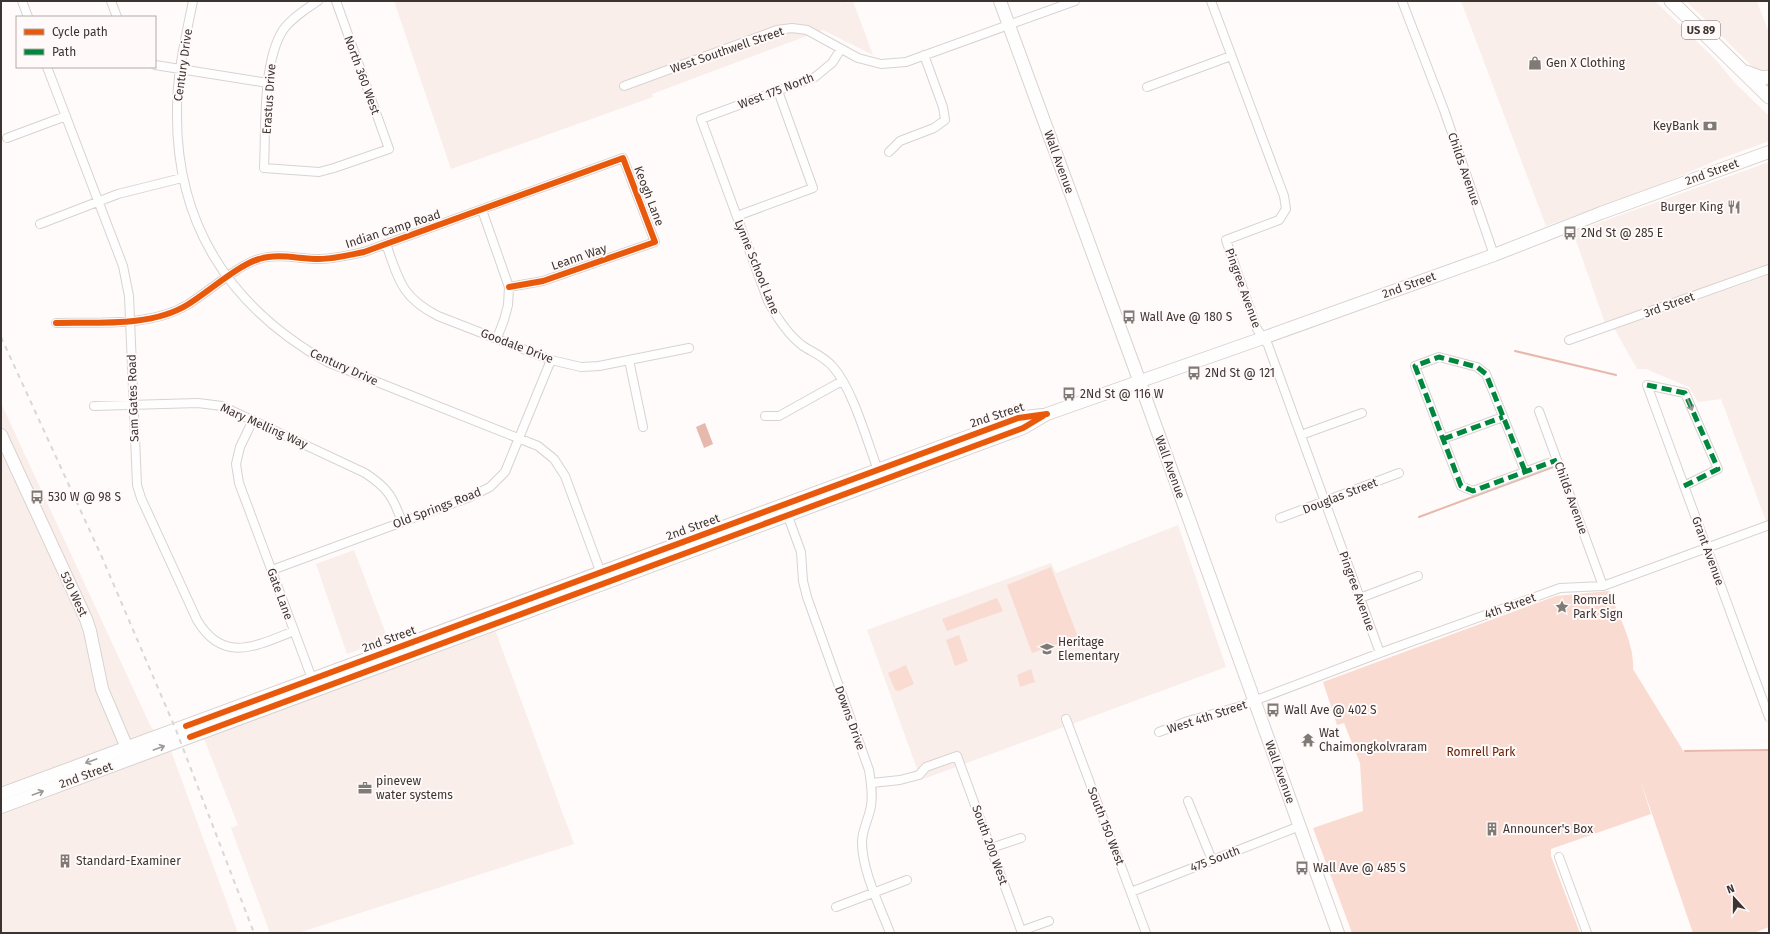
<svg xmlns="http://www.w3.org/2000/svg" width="1770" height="934" font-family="'Fira Sans',sans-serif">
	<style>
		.built { fill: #f9eeea }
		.green { fill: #f9dbd1 }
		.water { fill: #e6b9ac }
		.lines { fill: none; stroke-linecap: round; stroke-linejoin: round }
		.stream { stroke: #e6b9ac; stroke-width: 2 }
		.street-casing { stroke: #d8d3d1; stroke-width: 10 }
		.secondary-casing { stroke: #d8d3d1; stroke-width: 14 }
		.primary-casing { stroke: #d8d3d1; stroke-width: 15 }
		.street { stroke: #fffefe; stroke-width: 8 }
		.secondary { stroke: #fffefe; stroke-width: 12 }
		.primary { stroke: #fffefe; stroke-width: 13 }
		.rail { stroke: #d9d8d7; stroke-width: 2; stroke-dasharray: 5 5; stroke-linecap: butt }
		.quiet { stroke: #00873e; stroke-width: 5; stroke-dasharray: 10 5; stroke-linecap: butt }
		.cycleway-casing { stroke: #fffaf9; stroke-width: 8 }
		.cycleway { stroke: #e8590c; stroke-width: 6 }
		.oneway { stroke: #9e9998 }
		.labels { text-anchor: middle; stroke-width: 4; stroke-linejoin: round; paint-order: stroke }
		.shield { fill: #fffaf9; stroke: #766f6d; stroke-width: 1 }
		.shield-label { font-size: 11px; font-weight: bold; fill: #3c3431 }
		.street-label { font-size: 12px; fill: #3c3431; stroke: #fffaf9 }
		.poi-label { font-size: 12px; fill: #3c3431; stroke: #fffaf9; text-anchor: start }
		.park-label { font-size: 12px; fill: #6a2207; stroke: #fffaf9 }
	</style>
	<rect width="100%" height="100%" fill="#fefbfa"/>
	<path class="built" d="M 394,1 L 846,1 L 847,3 L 853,1 L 873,55 L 823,30 L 652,94 L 653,97 L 451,169 Z
		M 1461,1 L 1655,1 L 1717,61 L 1734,82 L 1769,116 L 1769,141 L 1720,159 L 1659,185 L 1546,226 Z
		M 1686,1 L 1757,1 L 1769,33 L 1769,73 L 1755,69 Z
		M 1769,162 L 1769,266 L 1606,326 L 1573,232 Z
		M 1769,275 L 1769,520 L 1766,521 L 1721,399 L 1698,402 L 1689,387 L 1646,369 L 1637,369 L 1614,328 Z
		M 1,403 L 151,727 L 171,751 L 238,933 L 1,933 Z
		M 1178,525 L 1226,667 L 921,780 L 867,630 L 1051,563 L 1056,573 Z
		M 354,550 L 388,639 L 347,654 L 316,564 Z
		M 494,627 L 574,844 L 298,933 L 270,933 L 231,828 L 238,825 L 202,734 Z"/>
	<path class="green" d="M 1051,567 L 1078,637 L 1032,653 L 1007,585 Z
		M 1609,591 C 1618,614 1635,645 1633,669 L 1684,752 L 1769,751 L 1769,927 L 1754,933 L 1693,933 L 1640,779 L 1651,814 L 1551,849 L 1551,856 L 1580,933 L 1352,933 L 1313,828 L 1363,811 L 1360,763 L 1344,723 L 1337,725 L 1323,682 L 1556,596 Z
		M 997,598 L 1003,611 L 947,631 L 942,619 Z
		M 959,635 L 968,661 L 955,666 L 946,640 Z
		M 906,665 L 914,684 L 899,691 L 895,690 L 888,673 Z
		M 1031,669 L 1035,682 L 1020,687 L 1017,675 Z"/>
	<path class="water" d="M 705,423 L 713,444 L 704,448 L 696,427 Z"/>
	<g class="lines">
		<path class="stream" d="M 1515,351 L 1616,375
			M 1419,517 L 1553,467
			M 1685,751 L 1769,750"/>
		<g class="street-casing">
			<path id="street" d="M 22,1 L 28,17
				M 111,1 L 117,17
				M 193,1 C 186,36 177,72 177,109 C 175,223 229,307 327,362 L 538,446 L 554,459 L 565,476 L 602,576
				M 318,1 C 306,9 292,18 283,30 C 262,63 266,129 264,168 L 319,172 L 334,168 L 389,149 L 336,1
				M 1211,1 L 1284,196 L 1286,209 L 1279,220 L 1226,240 L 1257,329 L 1268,345 L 1380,653
				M 1402,1 L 1444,110 L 1494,255
				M 841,49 L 832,63 L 815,77 L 701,119 L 768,301 C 777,318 787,334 803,346 C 814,353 825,357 833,367 C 853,389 868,444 879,473
				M 155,65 L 268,83
				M 47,67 L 123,266 L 129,296 L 136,461 L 137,485 L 141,498 L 197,620 C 223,664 256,646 294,631
				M 624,86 L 777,30 L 792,28 L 807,30 L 858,58 L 881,64 L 906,62 L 1075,1
				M 1147,87 L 1231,56
				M 7,138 L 66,116
				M 889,152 L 900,141 L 934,128 L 945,120 L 943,107 L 924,55
				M 482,210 L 509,287 L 508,305 L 504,320 L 497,338
				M 737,216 L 813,188 L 778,91
				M 40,224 L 118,194 L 182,178
				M 386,244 C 399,280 401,297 438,316 L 551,360 L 581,367 L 599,366 L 689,348
				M 56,323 C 97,322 151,327 187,305 C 207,293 238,265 259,259 C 278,253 299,259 319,259 C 334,259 349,255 364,252 L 623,158 L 655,242 L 543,281 L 509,287
				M 1569,340 L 1769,269
				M 629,360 L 643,427
				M 1647,385 L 1769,717
				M 1647,385 L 1685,393 L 1718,469 L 1684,486
				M 94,406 L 198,403 L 222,406 L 365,473 C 388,488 393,497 402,522
				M 1539,411 L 1603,586
				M 765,416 L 779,416 L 842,381
				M 253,420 L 240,447 L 236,464 L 239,483 L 314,684
				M 1301,435 L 1362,413
				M 1443,439 L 1503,417
				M 1525,471 L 1486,374 L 1477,367 L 1439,357 L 1415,366 L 1461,486 L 1473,491 L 1557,460
				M 786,511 L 801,552 L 803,581 L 807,597 L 869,770 C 871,782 873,794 871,806 C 869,818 862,830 862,842 C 862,871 880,906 890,933
				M 1280,518 L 1399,473
				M 272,570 L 470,497 L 490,487 L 505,472 L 551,360
				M 1360,598 L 1418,576
				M 1066,719 L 1146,933
				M 1159,732 L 1188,721 L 1238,707 L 1380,653 L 1560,588 L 1603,586 L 1769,525
				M 872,783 L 900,780 L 919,775 L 926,767 L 957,756 L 1022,933
				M 1188,801 L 1212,860
				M 991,848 L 1021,838
				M 1559,857 L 1587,933
				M 1131,892 L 1300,826
				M 836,907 L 907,880
				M 1021,931 L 1049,921"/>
		</g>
		<g class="secondary-casing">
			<path id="secondary" d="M 1000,1 L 1134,366 L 1338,933
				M 1,435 L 86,619 L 90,631 L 102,689 L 130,755
				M 1,794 L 1018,418 L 1042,415
				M 1,807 L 1023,428 L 1047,414 L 1263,338 L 1494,255 L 1601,213 L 1769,152"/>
		</g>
		<g class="primary-casing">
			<path id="primary" d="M 1671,1 L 1769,97
				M 1746,72 L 1762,78 L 1769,77"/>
		</g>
		<use href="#street" class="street"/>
		<use href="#secondary" class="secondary"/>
		<use href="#primary" class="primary"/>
		<path class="rail" d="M 1,337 L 101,555 L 176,730 L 254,933"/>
		<path class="quiet" d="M 1647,385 L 1685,393 L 1718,469 L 1684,486
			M 1443,439 L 1503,417
			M 1525,471 L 1486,374 L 1477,367 L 1439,357 L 1415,366 L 1461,486 L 1473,491 L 1557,460"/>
		<g class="cycleway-casing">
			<path id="cycleway" d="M 56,323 C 97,322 151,327 187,305 C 207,293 238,265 259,259 C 278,253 299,259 319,259 C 334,259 349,255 364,252 L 623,158 L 655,242 L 543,281 L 509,287
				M 186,726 L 1018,418 L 1047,414
				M 190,737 L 1023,428 L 1043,416"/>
		</g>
		<use href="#cycleway" class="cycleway"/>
	</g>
	<defs><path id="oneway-shaft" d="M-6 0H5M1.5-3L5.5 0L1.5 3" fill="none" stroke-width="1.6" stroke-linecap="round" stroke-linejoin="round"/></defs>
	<g class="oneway">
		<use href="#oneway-shaft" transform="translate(1690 405) rotate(67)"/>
		<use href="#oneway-shaft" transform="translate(159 748) rotate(-20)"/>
		<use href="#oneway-shaft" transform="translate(91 761) rotate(160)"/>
		<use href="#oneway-shaft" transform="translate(38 793) rotate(-20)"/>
	</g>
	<defs>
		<g id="shop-bare" transform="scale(1.08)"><path d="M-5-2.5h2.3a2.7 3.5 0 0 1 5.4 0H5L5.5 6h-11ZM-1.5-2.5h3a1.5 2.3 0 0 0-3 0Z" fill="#807a77" stroke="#fffaf9" stroke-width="2.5" paint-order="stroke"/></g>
		<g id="bank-bare" transform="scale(1.08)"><path d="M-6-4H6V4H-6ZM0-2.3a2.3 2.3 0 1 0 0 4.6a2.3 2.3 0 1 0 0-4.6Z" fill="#807a77" stroke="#fffaf9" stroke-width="2.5" paint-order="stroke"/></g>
		<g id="restaurant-bare" transform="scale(1.08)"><path d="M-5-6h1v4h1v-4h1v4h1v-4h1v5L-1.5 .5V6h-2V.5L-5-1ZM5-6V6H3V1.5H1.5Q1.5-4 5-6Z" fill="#807a77" stroke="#fffaf9" stroke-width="2.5" paint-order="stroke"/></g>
		<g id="bus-bare" transform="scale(1.08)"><path d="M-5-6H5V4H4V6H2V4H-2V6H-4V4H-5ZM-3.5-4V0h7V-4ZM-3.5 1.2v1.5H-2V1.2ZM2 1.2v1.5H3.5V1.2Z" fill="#807a77" stroke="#fffaf9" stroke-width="2.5" paint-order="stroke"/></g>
		<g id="sight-bare" transform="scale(1.08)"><path d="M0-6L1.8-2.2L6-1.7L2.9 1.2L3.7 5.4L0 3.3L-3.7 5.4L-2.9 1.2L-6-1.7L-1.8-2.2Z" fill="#807a77" stroke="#fffaf9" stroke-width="2.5" paint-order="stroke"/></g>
		<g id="school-bare" transform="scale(1.08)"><path d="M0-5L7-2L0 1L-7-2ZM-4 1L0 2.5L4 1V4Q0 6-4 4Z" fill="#807a77" stroke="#fffaf9" stroke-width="2.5" paint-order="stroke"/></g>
		<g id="temple-bare" transform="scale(1.08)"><path d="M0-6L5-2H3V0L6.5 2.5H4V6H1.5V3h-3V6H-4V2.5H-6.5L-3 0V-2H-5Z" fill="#807a77" stroke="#fffaf9" stroke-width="2.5" paint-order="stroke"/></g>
		<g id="office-bare" transform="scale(1.08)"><path d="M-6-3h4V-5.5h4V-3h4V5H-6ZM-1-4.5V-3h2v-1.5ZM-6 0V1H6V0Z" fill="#807a77" stroke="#fffaf9" stroke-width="2.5" paint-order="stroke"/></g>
		<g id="building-bare" transform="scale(1.08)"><path d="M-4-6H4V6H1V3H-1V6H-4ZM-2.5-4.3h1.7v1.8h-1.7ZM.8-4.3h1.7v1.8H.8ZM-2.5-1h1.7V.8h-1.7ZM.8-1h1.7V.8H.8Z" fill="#807a77" stroke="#fffaf9" stroke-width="2.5" paint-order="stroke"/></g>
	</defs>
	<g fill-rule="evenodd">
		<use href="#shop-bare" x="1535" y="63"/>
		<use href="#bank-bare" x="1710" y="126"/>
		<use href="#restaurant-bare" x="1734" y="207"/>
		<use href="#bus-bare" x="1570" y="233"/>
		<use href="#bus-bare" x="1129" y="317"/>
		<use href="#bus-bare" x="1194" y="373"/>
		<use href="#bus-bare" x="1069" y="394"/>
		<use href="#bus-bare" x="37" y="497"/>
		<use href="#sight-bare" x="1562" y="607"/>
		<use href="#school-bare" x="1047" y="649"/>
		<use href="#bus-bare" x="1273" y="710"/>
		<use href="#temple-bare" x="1308" y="740"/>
		<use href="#office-bare" x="365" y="788"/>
		<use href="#building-bare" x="1492" y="829"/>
		<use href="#building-bare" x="65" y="861"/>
		<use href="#bus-bare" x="1302" y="868"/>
	</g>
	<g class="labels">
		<rect class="shield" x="1682" y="21" width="38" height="18" rx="3"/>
		<g class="shield-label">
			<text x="1701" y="34">US 89</text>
		</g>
		<g class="street-label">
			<text transform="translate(727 50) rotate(-19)" y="4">West Southwell Street</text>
			<text transform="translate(183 65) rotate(-82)" y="4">Century Drive</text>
			<text transform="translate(362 75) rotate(70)" y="4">North 360 West</text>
			<text transform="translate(776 91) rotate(-21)" y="4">West 175 North</text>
			<text transform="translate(269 99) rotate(-86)" y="4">Erastus Drive</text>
			<text transform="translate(1059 162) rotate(70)" y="4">Wall Avenue</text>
			<text transform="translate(1464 169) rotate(71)" y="4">Childs Avenue</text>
			<text transform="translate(1712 172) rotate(-20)" y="4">2nd Street</text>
			<text transform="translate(649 196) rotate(69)" y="4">Keogh Lane</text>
			<text transform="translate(393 229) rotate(-18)" y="4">Indian Camp Road</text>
			<text transform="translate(579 257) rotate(-19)" y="4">Leann Way</text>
			<text transform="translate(757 267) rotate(68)" y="4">Lynne School Lane</text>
			<text transform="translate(1409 285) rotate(-20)" y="4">2nd Street</text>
			<text transform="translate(1243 288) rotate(70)" y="4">Pingree Avenue</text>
			<text transform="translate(1669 305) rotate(-20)" y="4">3rd Street</text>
			<text transform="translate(517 346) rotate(21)" y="4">Goodale Drive</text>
			<text transform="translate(344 367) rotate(24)" y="4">Century Drive</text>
			<text transform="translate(133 398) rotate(-92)" y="4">Sam Gates Road</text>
			<text transform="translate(997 415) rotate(-18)" y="4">2nd Street</text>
			<text transform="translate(264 426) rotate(24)" y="4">Mary Melling Way</text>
			<text transform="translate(1170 467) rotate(70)" y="4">Wall Avenue</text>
			<text transform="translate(1340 496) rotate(-21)" y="4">Douglas Street</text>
			<text transform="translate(1571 498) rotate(70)" y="4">Childs Avenue</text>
			<text transform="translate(437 508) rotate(-21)" y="4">Old Springs Road</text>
			<text transform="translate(693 527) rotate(-20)" y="4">2nd Street</text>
			<text transform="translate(1708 551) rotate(70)" y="4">Grant Avenue</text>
			<text transform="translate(1357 591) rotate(70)" y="4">Pingree Avenue</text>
			<text transform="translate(74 594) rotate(65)" y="4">530 West</text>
			<text transform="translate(280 594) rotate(70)" y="4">Gate Lane</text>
			<text transform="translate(1510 606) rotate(-20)" y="4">4th Street</text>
			<text transform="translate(389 639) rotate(-20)" y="4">2nd Street</text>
			<text transform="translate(1207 717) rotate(-18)" y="4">West 4th Street</text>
			<text transform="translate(850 718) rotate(70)" y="4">Downs Drive</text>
			<text transform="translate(1280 772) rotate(70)" y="4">Wall Avenue</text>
			<text transform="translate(86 775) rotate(-20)" y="4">2nd Street</text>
			<text transform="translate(1106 826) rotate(69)" y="4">South 150 West</text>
			<text transform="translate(990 845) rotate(70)" y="4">South 200 West</text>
			<text transform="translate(1215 859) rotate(-21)" y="4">475 South</text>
		</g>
		<g class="poi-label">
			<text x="1546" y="67">Gen X Clothing</text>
			<text x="1699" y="130" text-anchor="end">KeyBank</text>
			<text x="1723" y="211" text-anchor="end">Burger King</text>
			<text x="1581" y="237">2Nd St @ 285 E</text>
			<text x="1140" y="321">Wall Ave @ 180 S</text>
			<text x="1205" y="377">2Nd St @ 121</text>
			<text x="1080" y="398">2Nd St @ 116 W</text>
			<text x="48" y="501">530 W @ 98 S</text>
			<text x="1573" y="604">Romrell<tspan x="1573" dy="14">Park Sign</tspan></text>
			<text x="1058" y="646">Heritage<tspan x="1058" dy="14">Elementary</tspan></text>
			<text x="1284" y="714">Wall Ave @ 402 S</text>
			<text x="1319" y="737">Wat<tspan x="1319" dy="14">Chaimongkolvraram</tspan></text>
			<text x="376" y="785">pinevew<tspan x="376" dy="14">water systems</tspan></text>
			<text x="1503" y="833">Announcer's Box</text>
			<text x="76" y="865">Standard-Examiner</text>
			<text x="1313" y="872">Wall Ave @ 485 S</text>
		</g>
		<g class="park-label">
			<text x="1481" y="756">Romrell Park</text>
		</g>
	</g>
	<rect width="1770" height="934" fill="none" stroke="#3c3431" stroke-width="4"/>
	<rect x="16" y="16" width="140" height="52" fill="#fffaf9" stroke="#b1aba9"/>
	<rect x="24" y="29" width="20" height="6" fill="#e8590c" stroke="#b1aba9"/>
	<text x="52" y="36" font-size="12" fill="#3c3431">Cycle path</text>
	<rect x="24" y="49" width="20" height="6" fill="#00873e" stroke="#b1aba9"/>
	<text x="52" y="56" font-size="12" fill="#3c3431">Path</text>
	<g transform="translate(1734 898) rotate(339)" stroke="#fffaf9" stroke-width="3" paint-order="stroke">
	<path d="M0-3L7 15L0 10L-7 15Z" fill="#3c3431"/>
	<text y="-6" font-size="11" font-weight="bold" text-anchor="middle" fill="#3c3431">N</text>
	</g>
</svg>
